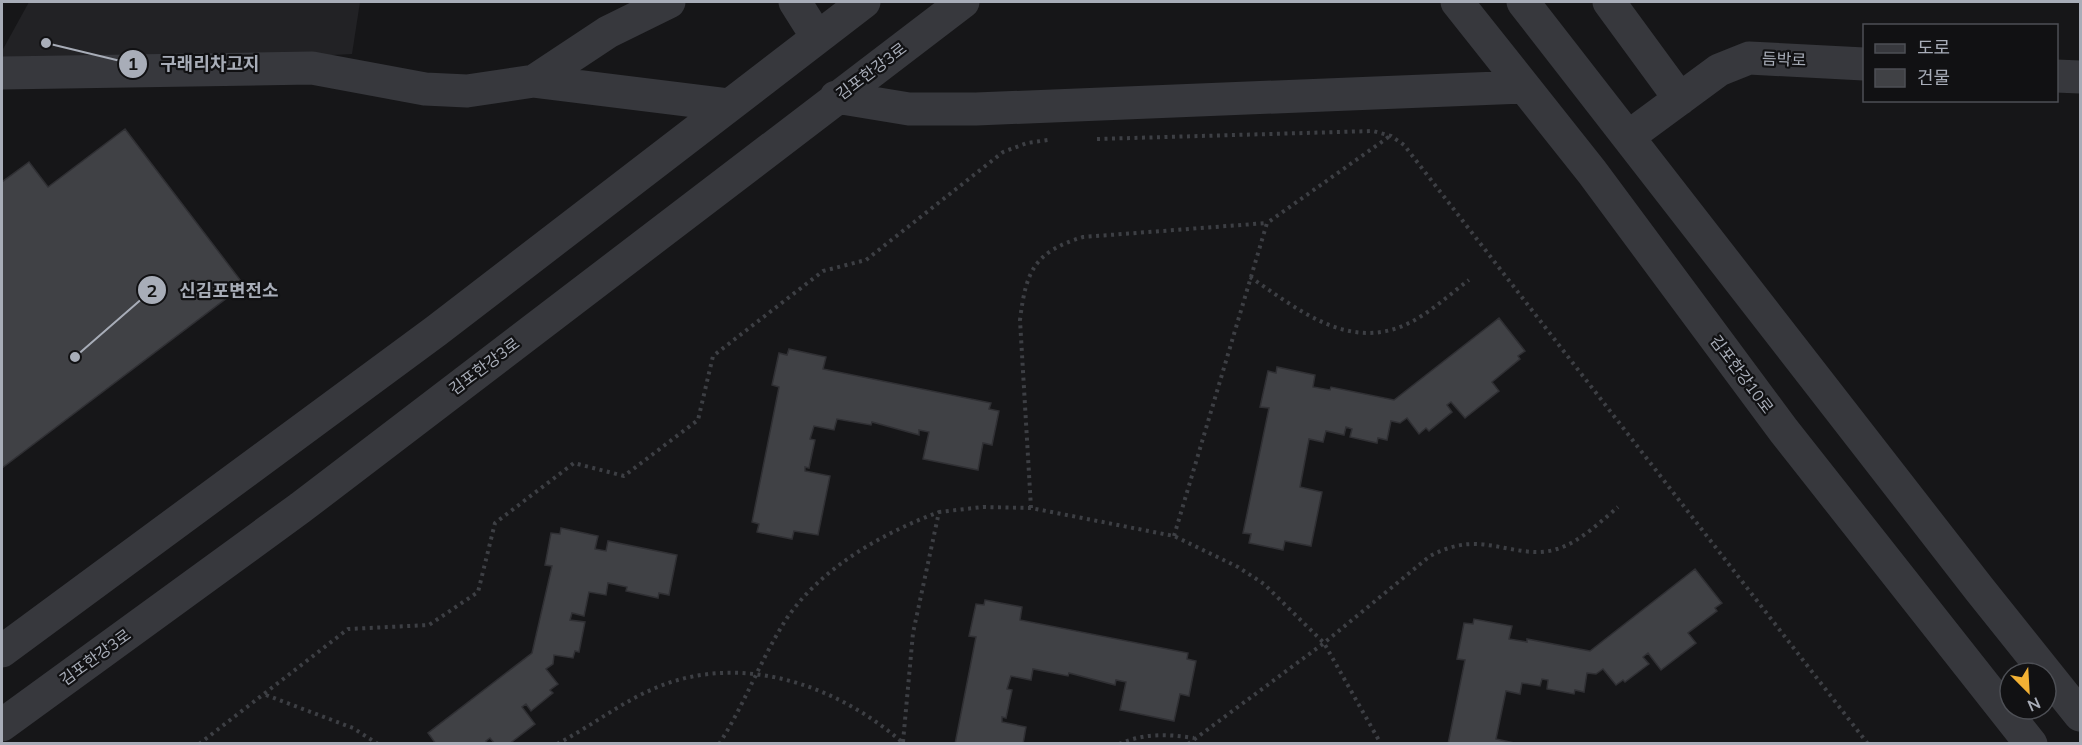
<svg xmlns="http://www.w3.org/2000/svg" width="2082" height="745" font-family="Mulish,'Noto Sans KR',sans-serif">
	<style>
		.built { fill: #222225 }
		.building { fill: #404145; stroke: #303034; stroke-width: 1.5 }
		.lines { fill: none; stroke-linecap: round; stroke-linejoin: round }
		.path { stroke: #3d3f44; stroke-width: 4; stroke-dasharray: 3 4.5; stroke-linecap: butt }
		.minor { stroke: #37383d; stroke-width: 33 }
		.labels { text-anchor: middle; stroke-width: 4.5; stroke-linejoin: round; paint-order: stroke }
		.street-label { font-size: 16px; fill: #a8adb8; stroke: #111113 }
		.leader { fill: none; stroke: #a8adb8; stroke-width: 2 }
		.callout-dot { fill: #a8adb8; stroke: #111113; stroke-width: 2 }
		.mark-label { font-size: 18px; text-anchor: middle; font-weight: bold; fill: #111 }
		.callout-label { font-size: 18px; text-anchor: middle; font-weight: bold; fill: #a8adb8; stroke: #111113; stroke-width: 4.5; stroke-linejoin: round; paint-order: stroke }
	</style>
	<rect width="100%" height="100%" fill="#161618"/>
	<path class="built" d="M 29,2 L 360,2 L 352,54 L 2,72 L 2,51 Z"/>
	<path class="building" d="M 125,129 L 244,285 L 2,468 L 2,182 L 29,162 L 48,187 Z
		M 1499,318 L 1525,351 L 1518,356 L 1520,359 L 1492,382 L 1499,391 L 1465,418 L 1451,402 L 1447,405 L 1452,412 L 1429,431 L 1426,428 L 1419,434 L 1407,418 L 1400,423 L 1391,421 L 1387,440 L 1378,438 L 1377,443 L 1350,437 L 1352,429 L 1346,427 L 1344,435 L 1326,431 L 1323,442 L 1309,439 L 1300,487 L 1322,492 L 1311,546 L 1285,541 L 1283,550 L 1249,543 L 1251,534 L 1243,533 L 1269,408 L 1260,407 L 1268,371 L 1276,373 L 1277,367 L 1315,375 L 1313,387 L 1330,390 L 1331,387 L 1394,400 Z
		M 789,349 L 826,357 L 823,369 L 991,403 L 989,409 L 999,411 L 992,445 L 983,443 L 978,470 L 923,459 L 929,432 L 919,430 L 919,435 L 872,422 L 871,425 L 837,419 L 834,430 L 814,426 L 810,439 L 815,440 L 809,468 L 805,467 L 805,471 L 830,476 L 818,535 L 794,531 L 792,539 L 757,532 L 759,524 L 752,522 L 779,387 L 772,385 L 779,353 L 787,355 Z
		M 561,528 L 598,536 L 595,549 L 606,551 L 608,541 L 677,555 L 669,595 L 659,593 L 658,598 L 626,591 L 627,587 L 608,583 L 606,595 L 589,592 L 584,616 L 572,613 L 570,620 L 585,622 L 579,652 L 575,651 L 573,658 L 554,655 L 553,664 L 546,669 L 558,684 L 550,690 L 553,693 L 531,711 L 526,704 L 522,707 L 535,724 L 509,744 L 495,744 L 490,738 L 486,741 L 488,744 L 436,744 L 428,733 L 532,653 L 552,566 L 545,565 L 551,533 L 560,534 Z
		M 1695,569 L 1722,603 L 1715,608 L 1717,611 L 1688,633 L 1696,643 L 1661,670 L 1648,653 L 1643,657 L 1649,664 L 1625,682 L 1623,680 L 1616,685 L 1603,669 L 1596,674 L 1587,673 L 1584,692 L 1575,690 L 1574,694 L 1547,689 L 1548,680 L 1542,679 L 1540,686 L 1522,683 L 1520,694 L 1506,691 L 1496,739 L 1519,744 L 1448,744 L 1465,660 L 1457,659 L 1464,623 L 1473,624 L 1474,619 L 1512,626 L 1509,639 L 1527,642 L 1527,639 L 1590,651 Z
		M 985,600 L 1022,607 L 1020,620 L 1188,653 L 1187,659 L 1196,661 L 1189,696 L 1180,694 L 1174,721 L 1120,710 L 1126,682 L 1116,680 L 1115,685 L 1069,673 L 1068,676 L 1033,669 L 1031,680 L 1011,676 L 1007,689 L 1012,690 L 1006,718 L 1002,717 L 1002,722 L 1026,727 L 1023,744 L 955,744 L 976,637 L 969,636 L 976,604 L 984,605 Z"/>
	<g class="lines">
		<path class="path" d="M 1097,139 L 1373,131 L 1391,136 L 1404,145 L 1868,744
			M 1250,277 C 1298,309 1349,353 1409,323 C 1430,313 1450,294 1469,280
			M 1031,508 L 1020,320 C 1026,271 1034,252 1083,237 L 1267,223
			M 1174,536 L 1267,223 L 1390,136
			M 266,695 L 353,728 L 378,744
			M 903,742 L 913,633 L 939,512 L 983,507 L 1031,508 L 1174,536 L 1238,567 L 1264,584 L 1324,643 L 1381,744
			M 199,744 L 348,629 L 429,625 L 478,592 L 495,523 L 574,463 L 624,476 L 698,420 L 713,356 L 823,271 L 866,260 L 1003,152 L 1027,143 L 1048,140
			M 557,744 C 590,727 620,703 653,689 C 739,651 836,684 903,743
			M 719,744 C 745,704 761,658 787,618 C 822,567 883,533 939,512
			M 1119,744 C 1145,733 1167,734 1194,738
			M 1188,744 L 1324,643 L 1430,556 C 1444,549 1457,544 1474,544 C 1501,544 1530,558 1557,549 C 1580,542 1600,522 1618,507"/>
		<path class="minor" d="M 795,2 L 817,37
			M 1457,2 L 1592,172 L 1784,431 L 2031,744
			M 1523,2 L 1980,590 L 2080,715
			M 1609,2 L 1680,99
			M 2,73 L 312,68 L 425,89 L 467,91 L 534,81 L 728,105
			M 2056,76 L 2080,77
			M 534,81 L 608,32 L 669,2
			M 836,97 L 909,109 L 976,109 L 1523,87
			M 1628,137 L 1719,70 L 1749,58 L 1864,64
			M 2,651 L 436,331 L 864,2
			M 2,725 L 300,508 L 963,2"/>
	</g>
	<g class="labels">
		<g class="street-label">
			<text transform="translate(1784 59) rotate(2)" y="6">듬박로</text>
			<text transform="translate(871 71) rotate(-37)" y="6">김포한강3로</text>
			<text transform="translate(484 366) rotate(-37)" y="6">김포한강3로</text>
			<text transform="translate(1742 374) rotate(53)" y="6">김포한강10로</text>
			<text transform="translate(95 657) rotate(-36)" y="6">김포한강3로</text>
		</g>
	</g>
	<path class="leader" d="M46 43L133 64M75 357L152 290"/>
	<g class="callout-dot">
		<circle cx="46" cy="43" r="6"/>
		<circle cx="75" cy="357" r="6"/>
		<circle cx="133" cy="64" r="15"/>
		<circle cx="152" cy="290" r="15"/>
	</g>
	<g class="mark-label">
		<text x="133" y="70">1</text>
		<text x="152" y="297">2</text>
	</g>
	<g class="callout-label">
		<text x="210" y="70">구래리차고지</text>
		<text x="229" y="297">신김포변전소</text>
	</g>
	<rect width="2082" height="745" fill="none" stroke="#a8adb8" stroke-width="6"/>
	<rect x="1863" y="24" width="195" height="78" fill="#111113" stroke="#4d4f55" stroke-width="1.5"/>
	<rect x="1875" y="44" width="30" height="9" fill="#37383d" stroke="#4d4f55" stroke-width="1.5"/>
	<text x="1917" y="54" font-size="18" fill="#a8adb8">도로</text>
	<rect x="1875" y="69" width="30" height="18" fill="#404145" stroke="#4d4f55" stroke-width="1.5"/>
	<text x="1917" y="84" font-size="18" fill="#a8adb8">건물</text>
	<g transform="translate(2028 691) rotate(156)"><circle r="28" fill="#111113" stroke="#4d4f55" stroke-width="1.5"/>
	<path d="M0-4.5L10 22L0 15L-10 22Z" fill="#f2b134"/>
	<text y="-9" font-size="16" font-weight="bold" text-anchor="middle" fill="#a8adb8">N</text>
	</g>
</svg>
